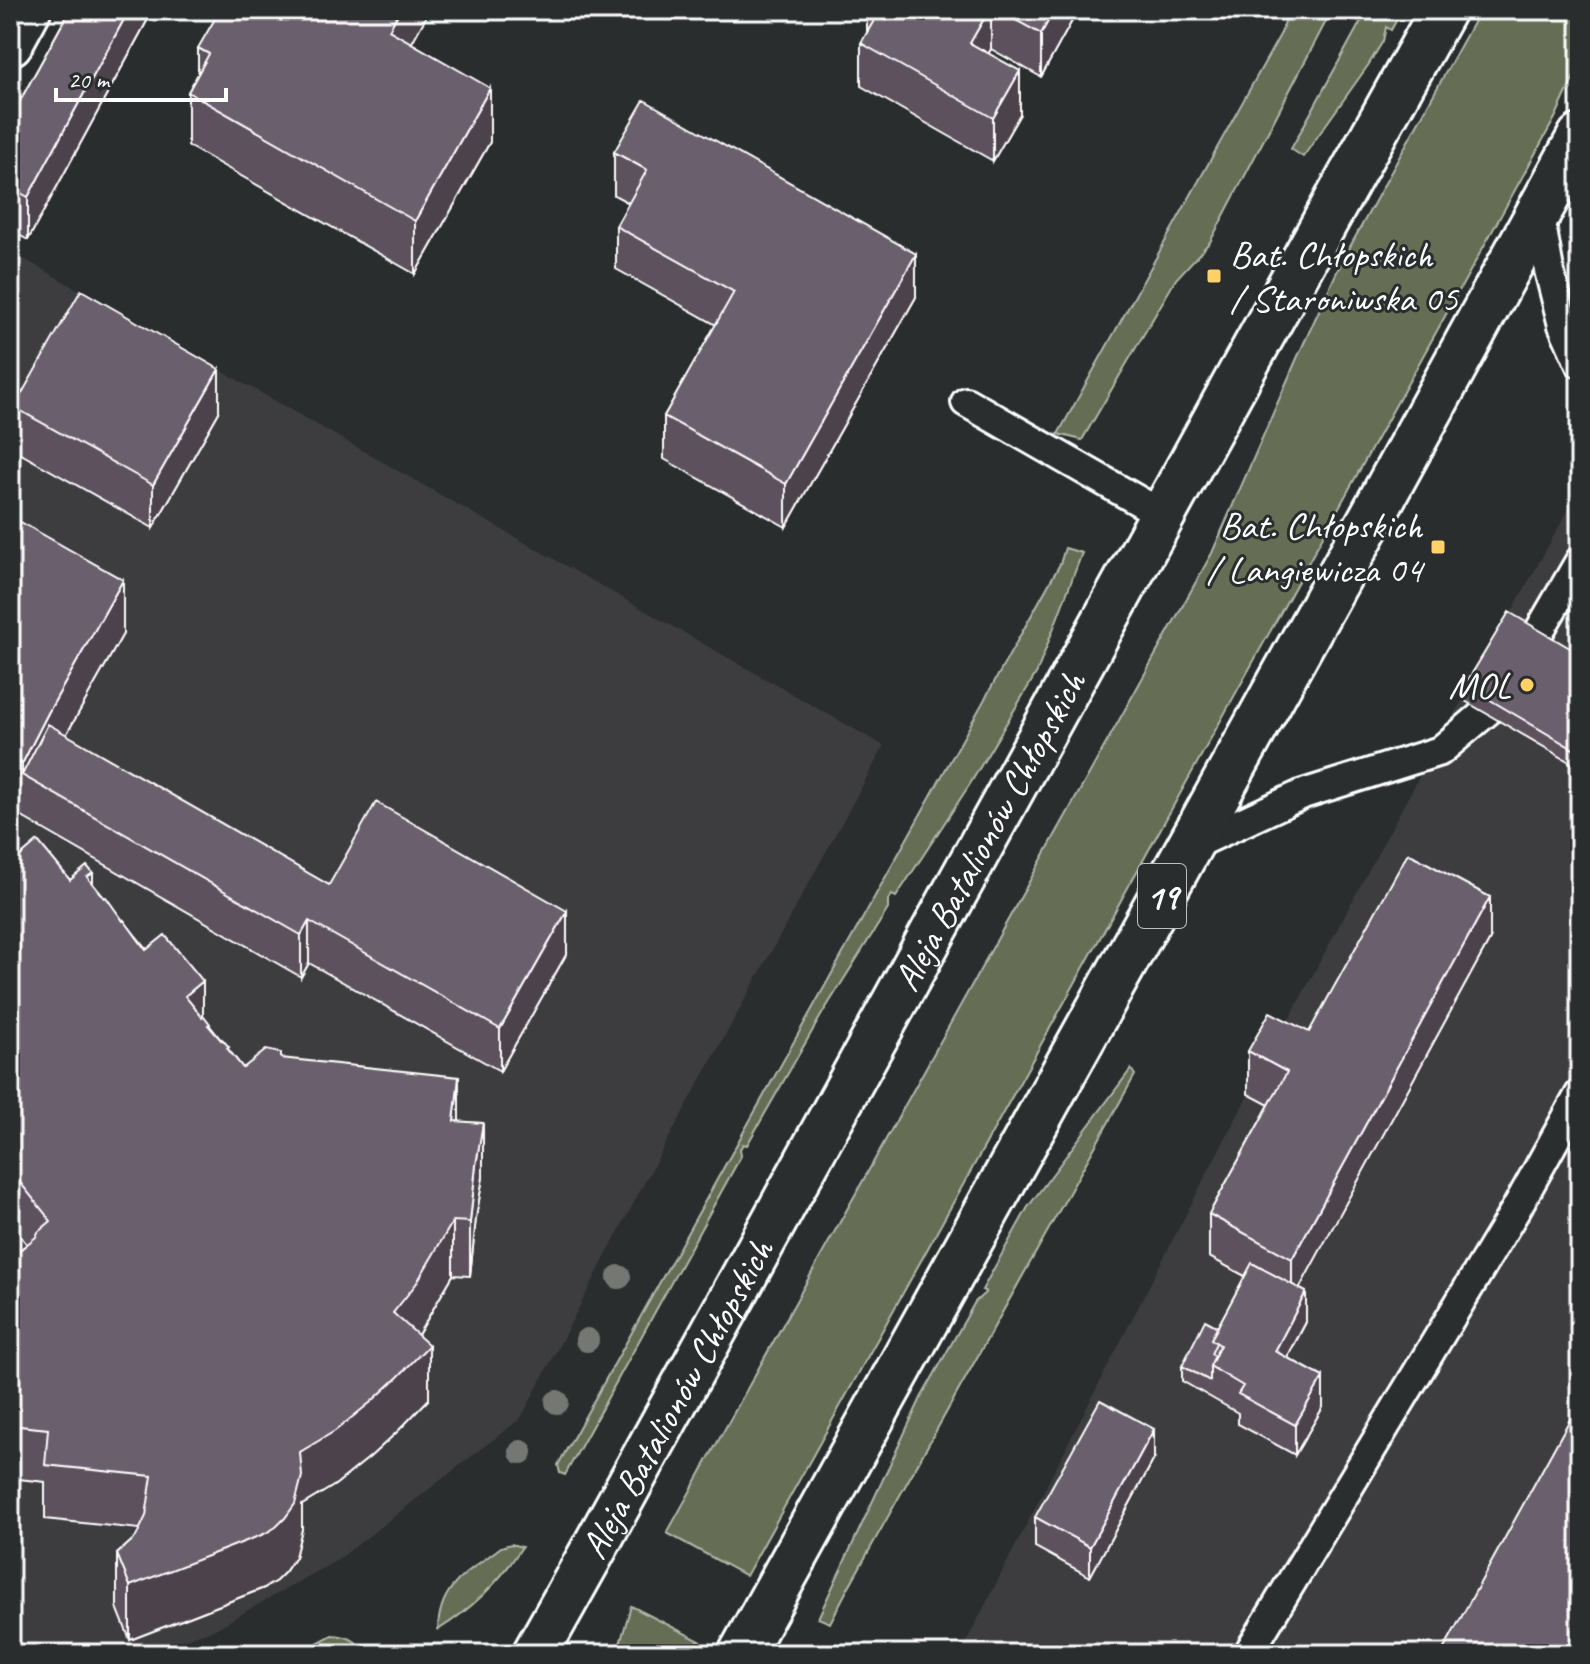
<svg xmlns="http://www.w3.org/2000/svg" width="1590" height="1664" font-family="Caveat,sans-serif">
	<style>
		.built { fill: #3e3c41 }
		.green { fill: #656e54; stroke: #b2b6aa; stroke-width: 2 }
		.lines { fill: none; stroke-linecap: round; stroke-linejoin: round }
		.lane-casing { stroke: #fff; stroke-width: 34 }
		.street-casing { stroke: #fff; stroke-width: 50 }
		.primary-casing { stroke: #fff; stroke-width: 50 }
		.lane { stroke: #2a2d2e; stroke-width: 28 }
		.street { stroke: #2a2d2e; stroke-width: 44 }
		.primary { stroke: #2a2d2e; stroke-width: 44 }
		.tree { fill: #757872 }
		.wall { fill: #5c515d; stroke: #fff; stroke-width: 2 }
		.shaded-wall { fill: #4b424c; stroke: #fff; stroke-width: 2 }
		.building { fill: #6b5e6c; stroke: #fff; stroke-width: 2 }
		.poi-dot { fill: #ffd166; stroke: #2a2d2e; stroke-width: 3 }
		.labels { text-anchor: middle; stroke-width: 6; stroke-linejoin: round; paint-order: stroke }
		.shield { fill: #2a2d2e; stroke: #bfc0c0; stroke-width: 2 }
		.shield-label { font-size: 36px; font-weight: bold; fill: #fff }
		.poi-label { font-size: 38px; fill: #fff; stroke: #2a2d2e; text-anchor: end }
		.street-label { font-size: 38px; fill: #fff; stroke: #2a2d2e }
	</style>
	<rect width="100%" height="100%" fill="#2a2d2e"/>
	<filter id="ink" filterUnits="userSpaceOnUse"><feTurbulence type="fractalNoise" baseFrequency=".0125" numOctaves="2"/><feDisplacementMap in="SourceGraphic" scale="16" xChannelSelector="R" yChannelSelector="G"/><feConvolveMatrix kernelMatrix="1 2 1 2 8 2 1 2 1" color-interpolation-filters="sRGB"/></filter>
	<g filter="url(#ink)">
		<path class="built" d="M 10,251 L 884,746 L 642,1187 L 521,1418 L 339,1559 L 215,1629 L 142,1654 L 10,1654 Z
			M 1580,489 L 1580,1654 L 960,1654 L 1219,1150 L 1401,810 Z"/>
		<path class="green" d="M 1289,10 L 1332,10 L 1210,242 L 1176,279 L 1082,440 L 1058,434 L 1281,33 Z
			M 1367,10 L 1402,10 L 1391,30 L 1386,27 L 1383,41 L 1369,64 L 1303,157 L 1291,149 Z
			M 1480,10 L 1580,10 L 1580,64 L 1555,118 L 746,1576 L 667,1533 L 1212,553 L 1298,356 L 1340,265 Z
			M 1065,548 L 1082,553 L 1037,672 L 970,784 L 896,897 L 892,895 L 888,900 L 888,909 L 822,1014 L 747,1145 L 743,1144 L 740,1149 L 741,1156 L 565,1475 L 560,1473 L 558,1465 L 1060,564 Z
			M 1131,1069 L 1135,1075 L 847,1590 L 830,1623 L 818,1618 L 921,1398 L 975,1302 L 986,1292 L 982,1290 L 1028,1207 Z
			M 511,1544 L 522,1547 C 500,1582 473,1608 438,1630 C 439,1584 468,1573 501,1547 Z
			M 631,1606 L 700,1641 L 688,1654 L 619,1654 L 620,1644 Z
			M 332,1635 C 348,1636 358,1640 365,1654 L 297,1654 Z"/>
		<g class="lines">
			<g class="lane-casing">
				<path id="lane" d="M 1539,213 L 1549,270 L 1563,325 L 1580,363
					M 966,402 L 1163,515
					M 1191,846 L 1303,794 L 1440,751 L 1498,702 L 1580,561
					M 1248,1654 L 1516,1209 L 1580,1094"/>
			</g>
			<g class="street-casing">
				<path id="street" d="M 10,43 L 28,10"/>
			</g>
			<g class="primary-casing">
				<g id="primary">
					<path id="s1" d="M 535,1654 L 590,1556 L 1237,380 L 1443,10"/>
					<path d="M 741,1654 L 1378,506 L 1580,137"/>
				</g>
			</g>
			<use href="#lane" class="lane"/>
			<use href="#street" class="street"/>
			<use href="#primary" class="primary"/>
		</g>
		<g class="tree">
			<circle cx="619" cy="1277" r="12"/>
			<circle cx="587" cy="1340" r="12"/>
			<circle cx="557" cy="1402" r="12"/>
			<circle cx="521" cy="1452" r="12"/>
		</g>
		<path class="wall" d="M 70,10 L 153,10 L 28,240 L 10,230 L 10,119 Z
			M 867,10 L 1078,10 L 1041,77 L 991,49 L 988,54 L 1020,114 L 993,161 L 861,86 L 861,43 L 867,34 Z
			M 412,43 L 490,142 L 415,274 L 188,146 L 188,92 L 198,74 L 198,48 Z
			M 614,152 L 916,297 L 786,527 L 664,459 L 664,416 L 716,325 L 616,269 L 616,226 L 629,203 L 614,195 Z
			M 14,407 L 219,412 L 153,528 L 14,450 Z
			M 10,516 L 123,634 L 66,735 L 329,885 L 567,953 L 500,1071 L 309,963 L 301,977 L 10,810 Z
			M 1580,654 L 1580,768 L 1465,701 L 1465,685 Z
			M 10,865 L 70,880 L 93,884 L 203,1017 L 243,1068 L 281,1058 L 459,1121 L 483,1177 L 476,1218 L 470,1276 L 453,1275 L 418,1335 L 429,1399 L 398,1431 L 371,1456 L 335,1485 L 302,1505 L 302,1529 L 295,1557 L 285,1572 L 276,1581 L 264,1588 L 130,1640 L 117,1607 L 117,1554 L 136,1537 L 140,1529 L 45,1519 L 45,1482 L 10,1478 L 10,1258 L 27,1244 L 10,1224 Z
			M 1490,939 L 1299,1288 L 1306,1322 L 1288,1357 L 1323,1407 L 1295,1455 L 1238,1424 L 1238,1413 L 1182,1381 L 1182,1366 L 1218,1327 L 1245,1276 L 1209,1257 L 1209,1214 L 1269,1105 L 1248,1094 L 1248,1051 L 1309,1032 Z
			M 1154,1459 L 1090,1577 L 1035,1547 L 1035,1517 Z"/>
		<path class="shaded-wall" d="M 129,10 L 153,10 L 28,240 L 28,197 Z
			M 400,10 L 430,10 L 389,84 L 389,30 Z
			M 989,10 L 991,10 L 991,49 L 970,86 L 970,43 Z
			M 1054,10 L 1078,10 L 1041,77 L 1041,34 Z
			M 1020,71 L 1020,114 L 993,161 L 993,118 Z
			M 490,88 L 490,142 L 415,274 L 415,221 Z
			M 916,254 L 916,297 L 786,527 L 786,484 Z
			M 219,369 L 219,412 L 153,528 L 153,485 Z
			M 123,580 L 123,634 L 48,767 L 22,775 L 22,764 L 48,713 Z
			M 93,873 L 93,927 L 87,877 Z
			M 1490,897 L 1490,939 L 1292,1302 L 1292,1259 Z
			M 567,911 L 567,953 L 500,1071 L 500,1029 Z
			M 309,921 L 309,963 L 301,977 L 301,935 Z
			M 203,981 L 203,1034 L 185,996 Z
			M 459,1077 L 459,1131 L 454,1121 Z
			M 483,1123 L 483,1177 L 476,1218 L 470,1276 L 470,1222 L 476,1165 Z
			M 453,1221 L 453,1275 L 416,1338 L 393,1313 Z
			M 1306,1292 L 1306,1322 L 1275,1380 L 1275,1351 Z
			M 429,1345 L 429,1399 L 398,1431 L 371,1456 L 335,1485 L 302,1505 L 302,1529 L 295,1557 L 285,1572 L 276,1581 L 264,1588 L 130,1640 L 130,1586 L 300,1452 Z
			M 1323,1377 L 1323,1407 L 1295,1455 L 1295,1425 Z
			M 1154,1429 L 1154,1459 L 1090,1577 L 1090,1547 Z"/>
		<path class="building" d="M 70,10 L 129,10 L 28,197 L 10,187 L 10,119 Z
			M 220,10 L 400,10 L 389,30 L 490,88 L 415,221 L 188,92 L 209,54 L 198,48 Z
			M 880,10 L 989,10 L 970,43 L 1020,71 L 993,118 L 861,43 Z
			M 997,10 L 1054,10 L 1041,34 Z
			M 644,100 L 916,254 L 786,484 L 664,416 L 734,292 L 616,226 L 647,170 L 614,152 Z
			M 81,290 L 219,369 L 153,485 L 14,407 Z
			M 10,516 L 123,580 L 48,713 L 22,764 L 10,756 Z
			M 1509,612 L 1580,654 L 1580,753 L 1465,685 Z
			M 48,724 L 329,885 L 376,802 L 567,911 L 500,1029 L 309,921 L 301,935 L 22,775 Z
			M 38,841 L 70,880 L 87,866 L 93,873 L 87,877 L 104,898 L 106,897 L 123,921 L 124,920 L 146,950 L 165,935 L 203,981 L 185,996 L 202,1017 L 204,1016 L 210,1024 L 208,1025 L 221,1040 L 222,1039 L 229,1047 L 227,1048 L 243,1068 L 266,1050 L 281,1053 L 281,1058 L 459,1077 L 454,1121 L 483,1123 L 476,1165 L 470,1222 L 453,1221 L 416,1284 L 393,1313 L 429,1345 L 398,1377 L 371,1402 L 335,1431 L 300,1452 L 302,1476 L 295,1504 L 285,1518 L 276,1527 L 264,1534 L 130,1586 L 117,1554 L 136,1537 L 146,1516 L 152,1476 L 45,1465 L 48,1429 L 10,1425 L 10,1258 L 36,1237 L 38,1232 L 51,1221 L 10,1170 L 10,865 Z
			M 1408,853 L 1490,897 L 1292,1259 L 1209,1214 L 1287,1072 L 1248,1051 L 1270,1012 L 1309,1032 Z
			M 1252,1263 L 1306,1292 L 1275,1351 L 1323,1377 L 1295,1425 L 1238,1394 L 1243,1386 L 1210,1366 L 1220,1345 L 1211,1339 Z
			M 1205,1320 L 1218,1327 L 1211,1339 L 1216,1343 L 1211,1354 L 1215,1356 L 1210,1366 L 1210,1381 L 1182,1366 Z
			M 1100,1400 L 1154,1429 L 1090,1547 L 1035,1517 Z
			M 1580,1401 L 1580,1654 L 1441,1654 Z"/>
	</g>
	<g class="poi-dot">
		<rect x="1206" y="268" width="16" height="16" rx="4"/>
		<rect x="1430" y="539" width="16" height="16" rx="4"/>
		<circle cx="1527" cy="685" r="8"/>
	</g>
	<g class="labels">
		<rect class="shield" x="1138" y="864" width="48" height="64" rx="6"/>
		<g class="shield-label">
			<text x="1162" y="909">19</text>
		</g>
		<g class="poi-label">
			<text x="1230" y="267" text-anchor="start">Bat. Chłopskich<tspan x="1230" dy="44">/ Staroniwska 05</tspan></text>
			<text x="1422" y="538">Bat. Chłopskich<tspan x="1422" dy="44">/ Langiewicza 04</tspan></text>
			<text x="1511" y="698">MOL</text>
		</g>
		<g class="street-label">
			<text dy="13" stroke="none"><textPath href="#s1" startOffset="940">Aleja Batalionów Chłopskich</textPath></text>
			<text dy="13" stroke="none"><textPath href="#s1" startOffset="292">Aleja Batalionów Chłopskich</textPath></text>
		</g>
	</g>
	<rect width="1590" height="1664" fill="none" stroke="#2a2d2e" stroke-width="40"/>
	<rect x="20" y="20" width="1550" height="1624" fill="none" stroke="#fff" stroke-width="3" filter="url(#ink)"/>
	<path d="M56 88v12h170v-12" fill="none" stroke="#ffffff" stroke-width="4"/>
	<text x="68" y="88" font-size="24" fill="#ffffff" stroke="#2a2d2e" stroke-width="6" paint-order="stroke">20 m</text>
</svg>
